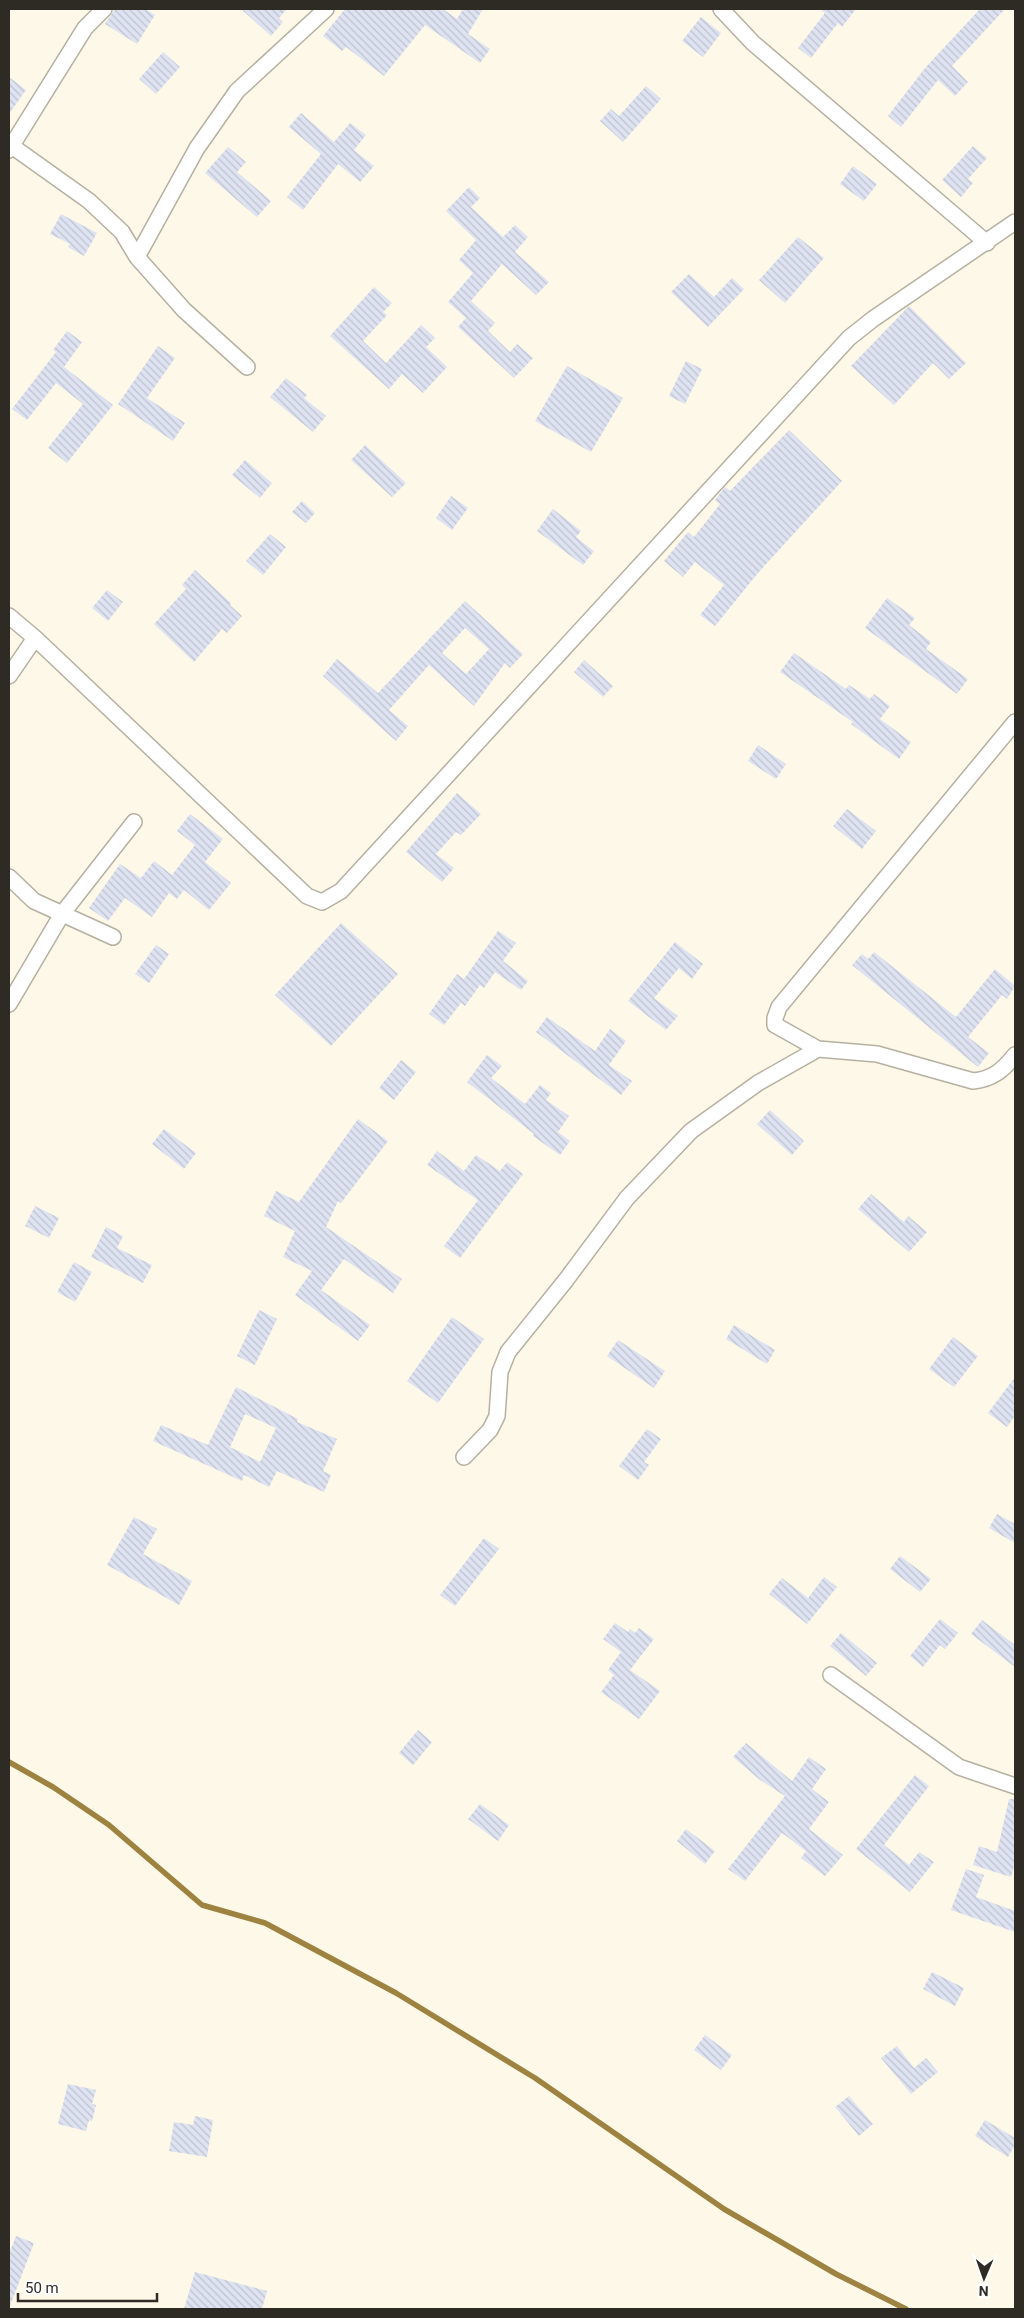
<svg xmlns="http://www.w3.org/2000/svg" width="1024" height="2318" font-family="Roboto,sans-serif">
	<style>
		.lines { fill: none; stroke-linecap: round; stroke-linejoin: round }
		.stream { stroke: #9d8240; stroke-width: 5.5 }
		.building { fill: url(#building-back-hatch); fill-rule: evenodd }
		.minor-casing { stroke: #b6b0a1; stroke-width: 18 }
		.minor { stroke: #fff; stroke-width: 15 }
	</style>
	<defs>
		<pattern id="building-back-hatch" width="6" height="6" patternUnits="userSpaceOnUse" patternTransform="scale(1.25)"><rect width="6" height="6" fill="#dee3f2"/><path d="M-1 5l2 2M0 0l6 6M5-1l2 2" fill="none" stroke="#bfc3cf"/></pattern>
	</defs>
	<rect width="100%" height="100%" fill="#fef8e8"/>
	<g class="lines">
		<path class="stream" d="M 9,1762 L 53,1787 L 109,1825 L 202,1905 L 265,1923 L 396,1993 L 535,2078 L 724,2209 L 836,2274 L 906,2309"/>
	</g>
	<path class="building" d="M 115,9 L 145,9 L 155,15 L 137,44 L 105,24 Z
		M 241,9 L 287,9 L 279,18 L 283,22 L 271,36 Z
		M 345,9 L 443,9 L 457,19 L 463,9 L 483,9 L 468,34 L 490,49 L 480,63 L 425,25 L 384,76 L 346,47 L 342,51 L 323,36 Z
		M 820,9 L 856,9 L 842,27 L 838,23 L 811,58 L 798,48 L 825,13 Z
		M 980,9 L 1005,9 L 952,66 L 968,82 L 955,96 L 938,80 L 901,127 L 888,116 L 925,68 Z
		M 701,17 L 721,33 L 703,57 L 682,41 Z
		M 163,52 L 180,67 L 156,94 L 139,79 Z
		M 9,77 L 26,90 L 9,114 Z
		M 646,86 L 661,99 L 623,142 L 600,121 L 611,109 L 619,116 Z
		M 301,113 L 334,142 L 350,123 L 366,135 L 354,150 L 374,166 L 360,182 L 338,164 L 303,210 L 287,197 L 321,154 L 289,127 Z
		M 973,146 L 987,158 L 968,179 L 973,183 L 961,197 L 942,180 Z
		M 228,147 L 246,162 L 237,172 L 271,201 L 257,217 L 205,173 Z
		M 853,166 L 877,184 L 864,201 L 840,184 Z
		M 469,187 L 480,198 L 471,207 L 503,237 L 515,225 L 528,237 L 515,252 L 549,282 L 536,295 L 502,264 L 471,301 L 495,323 L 488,331 L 510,352 L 517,344 L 533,358 L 514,378 L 458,327 L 466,318 L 448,302 L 473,273 L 459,260 L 476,240 L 446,211 Z
		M 61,214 L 97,233 L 84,256 L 68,247 L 70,244 L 50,234 Z
		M 798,237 L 824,258 L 785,303 L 759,280 Z
		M 689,274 L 714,297 L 732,278 L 744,289 L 708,327 L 671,292 Z
		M 374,287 L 392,303 L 383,312 L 387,315 L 363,341 L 386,363 L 421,325 L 435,338 L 426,347 L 447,367 L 423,393 L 402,374 L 389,389 L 330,336 Z
		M 909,306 L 966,363 L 949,379 L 933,363 L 894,405 L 851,366 Z
		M 67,331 L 82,342 L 64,367 L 113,405 L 67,463 L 48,448 L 83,404 L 56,383 L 27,420 L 12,409 L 56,352 L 53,350 Z
		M 158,346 L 175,358 L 147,398 L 185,423 L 173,441 L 118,404 Z
		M 686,361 L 702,369 L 685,404 L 669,396 Z
		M 567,366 L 623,398 L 591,452 L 535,421 Z
		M 286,378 L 307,395 L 304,398 L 326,416 L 313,432 L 270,397 Z
		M 789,430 L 842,481 L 758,573 L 715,626 L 700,615 L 724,585 L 695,562 L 683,577 L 664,561 L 688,532 L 694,537 L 720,504 L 715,500 L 725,487 L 730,491 Z
		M 365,445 L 406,483 L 392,497 L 351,460 Z
		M 245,460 L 272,483 L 260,498 L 232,475 Z
		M 451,496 L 468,508 L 452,530 L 436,518 Z
		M 302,501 L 315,513 L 306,523 L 292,512 Z
		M 553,509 L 581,531 L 576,537 L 594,551 L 583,565 L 537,531 Z
		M 270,534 L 286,547 L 263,575 L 246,561 Z
		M 195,570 L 231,603 L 230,605 L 242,616 L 227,633 L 222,629 L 194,662 L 154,624 L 186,589 L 182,585 Z
		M 107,590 L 123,602 L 108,621 L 92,608 Z
		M 887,598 L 915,618 L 909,625 L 931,642 L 926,649 L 968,679 L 957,694 L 865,628 Z
		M 465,601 L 523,654 L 510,668 L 505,663 L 474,706 L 429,665 L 389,710 L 408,726 L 396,741 L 323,676 L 337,659 L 378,693 ZM 465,628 L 489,649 L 466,674 L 442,653 Z
		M 794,653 L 846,689 L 849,685 L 870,699 L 874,694 L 890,706 L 880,719 L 911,742 L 899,759 L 851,724 L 853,722 L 780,672 Z
		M 584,660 L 613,686 L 603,697 L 574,672 Z
		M 758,745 L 786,764 L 776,779 L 748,761 Z
		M 457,793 L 481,814 L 461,835 L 456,832 L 436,854 L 454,868 L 442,882 L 406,852 Z
		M 847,809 L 876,831 L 862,849 L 833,826 Z
		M 190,814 L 223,839 L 205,862 L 231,883 L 209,910 L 184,890 L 177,899 L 169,893 L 152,917 L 125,898 L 108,921 L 89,908 L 120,864 L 141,878 L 154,861 L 172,875 L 195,845 L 177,831 Z
		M 341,923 L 398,974 L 331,1046 L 275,995 Z
		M 498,931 L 516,943 L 503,961 L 528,981 L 521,990 L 495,972 L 484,988 L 480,985 L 465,1006 L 461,1003 L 444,1025 L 429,1014 L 457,974 L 464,979 Z
		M 675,942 L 703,964 L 692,979 L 679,968 L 654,998 L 678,1016 L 666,1030 L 628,1001 Z
		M 156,945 L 169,954 L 149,983 L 135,974 Z
		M 874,952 L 956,1017 L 995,969 L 1015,986 L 1007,999 L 1002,995 L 968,1037 L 989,1053 L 978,1067 L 852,965 L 862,954 L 868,959 Z
		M 547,1017 L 595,1051 L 610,1029 L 626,1041 L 609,1065 L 632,1081 L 621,1095 L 536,1032 Z
		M 487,1055 L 502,1066 L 491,1078 L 525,1104 L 540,1085 L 551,1093 L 546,1100 L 569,1116 L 558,1132 L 570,1141 L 560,1155 L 533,1136 L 534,1134 L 467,1082 Z
		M 401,1060 L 416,1072 L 394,1100 L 379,1088 Z
		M 770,1110 L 804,1141 L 792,1155 L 757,1124 Z
		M 358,1119 L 388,1141 L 341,1203 L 338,1201 L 326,1227 L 402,1279 L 393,1293 L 344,1259 L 321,1290 L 370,1325 L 358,1341 L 295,1295 L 312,1271 L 283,1257 L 295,1231 L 264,1216 L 276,1191 L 299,1202 Z
		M 164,1129 L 196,1153 L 184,1169 L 152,1144 Z
		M 437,1151 L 464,1171 L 476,1155 L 500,1171 L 507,1162 L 523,1174 L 460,1258 L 444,1246 L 478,1200 L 427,1165 Z
		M 871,1194 L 904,1222 L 908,1216 L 927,1232 L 909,1252 L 858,1209 Z
		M 35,1206 L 59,1218 L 49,1238 L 25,1226 Z
		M 106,1227 L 123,1236 L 117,1248 L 152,1265 L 143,1283 L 91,1257 Z
		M 74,1262 L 92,1272 L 75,1302 L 57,1292 Z
		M 259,1310 L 277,1319 L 255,1365 L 237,1356 Z
		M 452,1317 L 484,1339 L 438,1403 L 407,1381 Z
		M 734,1325 L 775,1350 L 767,1364 L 726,1339 Z
		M 953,1337 L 978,1356 L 954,1387 L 929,1369 Z
		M 618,1340 L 665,1371 L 654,1388 L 607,1356 Z
		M 1015,1377 L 1015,1416 L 1007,1427 L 988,1413 Z
		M 236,1387 L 298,1419 L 297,1422 L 337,1439 L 323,1471 L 331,1475 L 324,1492 L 277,1471 L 269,1487 L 244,1475 L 242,1481 L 153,1441 L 161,1425 L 208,1445 ZM 245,1414 L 276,1428 L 260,1462 L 230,1447 Z
		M 647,1429 L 661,1439 L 644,1462 L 649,1465 L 638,1480 L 619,1466 Z
		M 997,1514 L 1015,1524 L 1015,1543 L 989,1528 Z
		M 134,1517 L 157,1529 L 143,1554 L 192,1581 L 179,1605 L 107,1565 Z
		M 484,1538 L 499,1549 L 455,1606 L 440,1595 Z
		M 900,1556 L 931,1579 L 920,1592 L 890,1569 Z
		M 824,1577 L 837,1587 L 807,1624 L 769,1594 L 782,1578 L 808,1598 Z
		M 940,1619 L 958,1633 L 945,1649 L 940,1645 L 923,1667 L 910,1656 Z
		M 982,1620 L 1015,1645 L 1015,1667 L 971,1634 Z
		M 615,1623 L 628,1632 L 630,1629 L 635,1633 L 639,1628 L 654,1639 L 630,1670 L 660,1691 L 639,1719 L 601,1692 L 614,1675 L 608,1670 L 621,1652 L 603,1639 Z
		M 841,1633 L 877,1663 L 866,1676 L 830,1646 Z
		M 418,1730 L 432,1742 L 413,1765 L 399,1753 Z
		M 746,1743 L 792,1781 L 809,1757 L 826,1769 L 812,1789 L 829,1802 L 809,1829 L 843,1855 L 825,1876 L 801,1858 L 806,1851 L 782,1833 L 745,1881 L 728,1869 L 785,1796 L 760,1780 L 733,1757 Z
		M 915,1775 L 929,1786 L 884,1845 L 909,1865 L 919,1852 L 934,1862 L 910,1892 L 856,1849 Z
		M 1009,1799 L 1015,1799 L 1015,1863 L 1011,1877 L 973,1865 L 979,1846 L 997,1852 Z
		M 480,1804 L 509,1825 L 498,1841 L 468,1819 Z
		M 686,1829 L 715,1851 L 705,1864 L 677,1841 Z
		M 966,1869 L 984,1875 L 976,1897 L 1015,1911 L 1015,1932 L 951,1910 Z
		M 932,1972 L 964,1988 L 955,2006 L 923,1989 Z
		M 705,2035 L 732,2055 L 721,2070 L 694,2050 Z
		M 897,2046 L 914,2068 L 926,2058 L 938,2072 L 911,2094 L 881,2058 Z
		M 68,2084 L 96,2090 L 92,2104 L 96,2105 L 92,2121 L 89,2120 L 86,2131 L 58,2124 Z
		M 849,2096 L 873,2124 L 859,2136 L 835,2107 Z
		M 195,2116 L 213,2120 L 207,2157 L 169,2151 L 174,2122 L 193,2125 Z
		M 985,2120 L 1015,2138 L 1015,2145 L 1008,2157 L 975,2136 Z
		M 16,2236 L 34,2243 L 10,2306 L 9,2254 Z
		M 195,2272 L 267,2291 L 262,2309 L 184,2309 Z"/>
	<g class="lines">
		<g class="minor-casing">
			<path id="minor" d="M 721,9 L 753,43 L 987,243
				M 9,144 L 89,201 L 122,232 L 137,257 L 184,310 L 247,367
				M 9,150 L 85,28 L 104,9
				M 137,257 L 197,148 L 237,91 L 326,9
				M 9,616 L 35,638 L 307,896 L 322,902 L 341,891 L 849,338 L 873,319 L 1015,222
				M 9,676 L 35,638
				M 1015,722 L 779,1007 L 775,1018 L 775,1025 L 818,1049 L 877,1054 L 973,1081 C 993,1079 1003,1070 1015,1055
				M 9,877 L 34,901 L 113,937
				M 9,1004 L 62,914 L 134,822
				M 464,1457 L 490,1430 L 497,1416 L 500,1372 L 508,1352 L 566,1280 L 627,1198 L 691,1131 L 758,1083 L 818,1049
				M 831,1675 L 959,1767 L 1015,1786"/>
		</g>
		<use href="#minor" class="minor"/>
	</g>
	<rect width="1024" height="2318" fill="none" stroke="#2e2b25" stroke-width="20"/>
	<g transform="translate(984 2278) rotate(182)" stroke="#ffffff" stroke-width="4" paint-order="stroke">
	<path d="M0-4L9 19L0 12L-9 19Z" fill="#2e2b25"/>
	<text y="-8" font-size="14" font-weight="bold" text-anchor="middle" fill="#2e2b25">N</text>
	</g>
	<path d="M18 2293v8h139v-8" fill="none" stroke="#2e2b25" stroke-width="2.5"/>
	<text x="25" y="2293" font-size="15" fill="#2e2b25" stroke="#ffffff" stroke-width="4" paint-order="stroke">50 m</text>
</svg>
